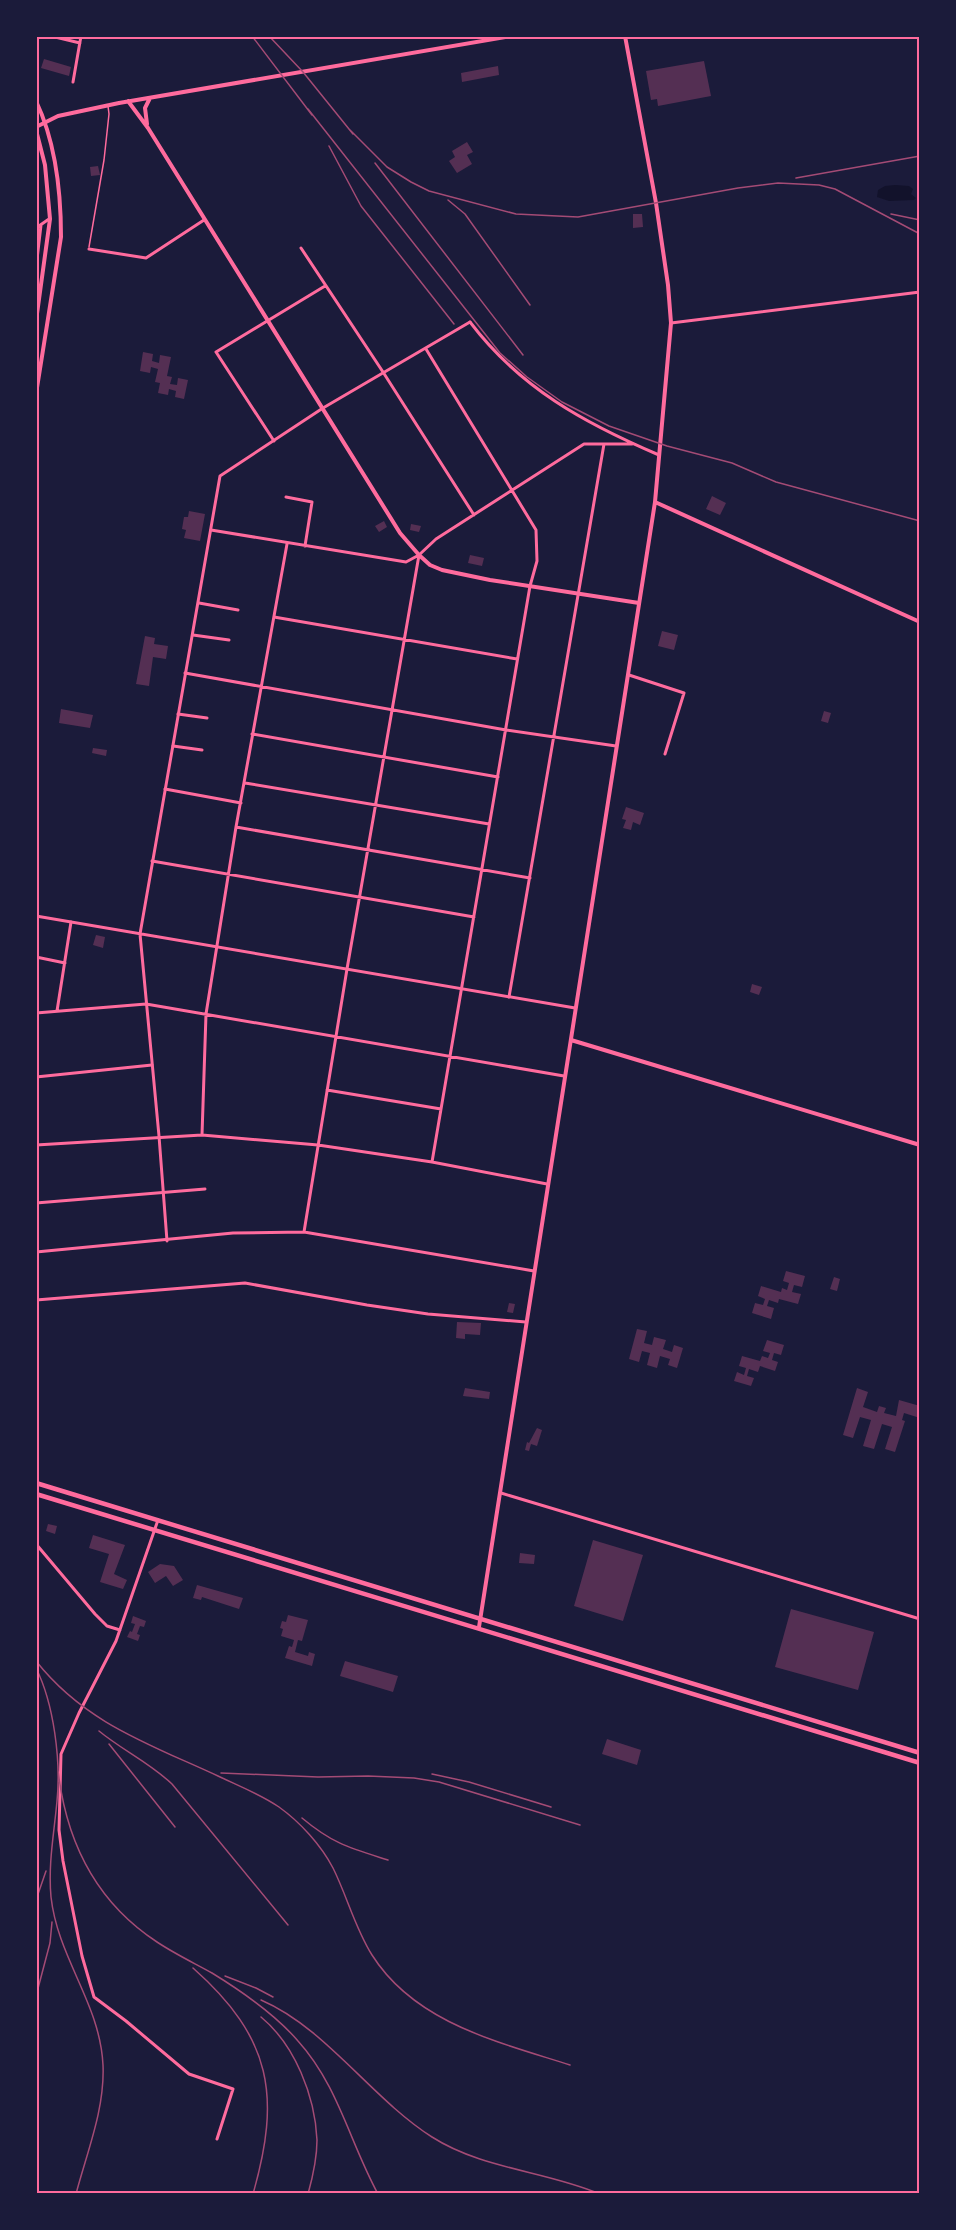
<svg xmlns="http://www.w3.org/2000/svg" width="956" height="2230" font-family="'Times New Roman',serif">
	<style>
		.water { fill: #12122b }
		.building { fill: #542f53 }
		.lines { fill: none; stroke-linecap: round; stroke-linejoin: round }
		.service { stroke: #ff6b9d; stroke-width: 1.5 }
		.minor { stroke: #ff6b9d; stroke-width: 3 }
		.tertiary { stroke: #ff6b9d; stroke-width: 3 }
		.secondary { stroke: #ff6b9d; stroke-width: 4 }
		.primary { stroke: #ff6b9d; stroke-width: 4.5 }
		.rail { stroke: #a44b75; stroke-width: 1.5 }
		.neatline { fill: none; stroke: #ff6b9d; stroke-width: 2 }
	</style>
	<rect width="100%" height="100%" fill="#1b1b3a"/>
	<path class="water" d="M 895,185 L 909,186 L 913,189 L 911,194 L 916,198 L 914,200 L 889,201 L 877,197 L 878,190 L 885,186 Z"/>
	<path class="building" d="M 44,59 L 71,67 L 69,76 L 41,68 Z
		M 704,61 L 711,96 L 658,106 L 657,99 L 651,100 L 646,71 Z
		M 498,66 L 499,75 L 462,82 L 461,73 Z
		M 467,142 L 473,152 L 467,155 L 472,164 L 457,173 L 449,161 L 455,157 L 452,151 Z
		M 98,166 L 100,175 L 91,176 L 90,167 Z
		M 633,214 L 642,214 L 643,227 L 633,228 Z
		M 143,352 L 153,354 L 152,361 L 159,363 L 160,355 L 171,357 L 167,376 L 172,377 L 170,384 L 177,385 L 178,378 L 188,380 L 184,399 L 175,397 L 176,391 L 169,389 L 168,395 L 158,393 L 160,383 L 155,382 L 158,369 L 151,367 L 150,373 L 140,371 Z
		M 712,496 L 726,503 L 720,515 L 706,509 Z
		M 189,511 L 205,514 L 200,541 L 184,538 L 186,530 L 182,529 L 184,517 L 188,517 Z
		M 384,521 L 387,527 L 379,532 L 375,526 Z
		M 411,524 L 421,526 L 419,532 L 410,530 Z
		M 470,555 L 484,558 L 482,566 L 468,563 Z
		M 662,631 L 678,635 L 674,650 L 658,646 Z
		M 145,636 L 155,638 L 154,644 L 168,646 L 166,659 L 153,657 L 149,686 L 136,684 Z
		M 61,709 L 93,715 L 90,728 L 59,723 Z
		M 824,711 L 831,713 L 828,723 L 821,721 Z
		M 93,748 L 107,750 L 106,756 L 92,753 Z
		M 626,807 L 644,813 L 640,825 L 633,822 L 631,830 L 623,828 L 626,820 L 622,819 Z
		M 96,935 L 105,937 L 103,948 L 93,945 Z
		M 752,984 L 762,987 L 759,995 L 750,992 Z
		M 786,1271 L 805,1276 L 802,1287 L 794,1285 L 792,1292 L 801,1294 L 798,1304 L 779,1299 L 778,1303 L 769,1300 L 767,1306 L 774,1308 L 771,1319 L 752,1313 L 755,1303 L 763,1305 L 765,1299 L 758,1296 L 761,1286 L 781,1292 L 782,1288 L 787,1290 L 789,1283 L 783,1281 Z
		M 834,1277 L 840,1279 L 837,1291 L 830,1289 Z
		M 509,1303 L 515,1304 L 513,1313 L 507,1312 Z
		M 457,1322 L 481,1323 L 480,1335 L 465,1334 L 465,1339 L 456,1338 Z
		M 637,1329 L 647,1331 L 644,1343 L 652,1345 L 654,1337 L 666,1340 L 663,1349 L 672,1352 L 674,1345 L 683,1348 L 677,1368 L 668,1365 L 670,1359 L 660,1356 L 657,1368 L 647,1365 L 650,1353 L 642,1351 L 639,1362 L 629,1359 Z
		M 767,1340 L 784,1345 L 781,1355 L 774,1353 L 772,1360 L 778,1362 L 775,1371 L 760,1366 L 758,1372 L 749,1369 L 747,1376 L 754,1378 L 751,1386 L 734,1381 L 737,1372 L 744,1375 L 746,1368 L 739,1366 L 742,1356 L 760,1361 L 762,1356 L 768,1358 L 770,1353 L 763,1351 Z
		M 465,1388 L 490,1392 L 489,1399 L 463,1396 Z
		M 857,1388 L 868,1392 L 863,1407 L 877,1412 L 879,1406 L 886,1408 L 884,1413 L 896,1416 L 899,1400 L 920,1406 L 920,1418 L 904,1413 L 902,1420 L 905,1421 L 895,1452 L 885,1449 L 892,1427 L 882,1424 L 874,1449 L 863,1446 L 871,1420 L 860,1417 L 853,1438 L 843,1435 Z
		M 537,1428 L 542,1430 L 537,1446 L 531,1444 L 529,1451 L 525,1450 L 527,1442 L 529,1443 Z
		M 48,1524 L 57,1526 L 55,1534 L 46,1531 Z
		M 93,1535 L 125,1545 L 114,1574 L 127,1580 L 123,1589 L 100,1582 L 109,1554 L 89,1548 Z
		M 593,1540 L 643,1555 L 623,1621 L 574,1606 Z
		M 520,1553 L 535,1555 L 534,1564 L 519,1563 Z
		M 160,1564 L 174,1566 L 183,1580 L 173,1586 L 166,1576 L 155,1583 L 148,1572 Z
		M 197,1585 L 243,1598 L 239,1609 L 202,1597 L 201,1600 L 193,1598 Z
		M 791,1609 L 874,1632 L 858,1690 L 775,1667 Z
		M 288,1615 L 308,1620 L 302,1641 L 298,1640 L 295,1652 L 308,1656 L 309,1652 L 315,1654 L 312,1666 L 285,1658 L 289,1646 L 292,1647 L 294,1640 L 281,1636 L 283,1629 L 280,1628 L 282,1621 L 286,1622 Z
		M 133,1616 L 146,1621 L 144,1627 L 140,1626 L 137,1634 L 140,1635 L 138,1641 L 127,1637 L 130,1631 L 132,1632 L 135,1624 L 131,1623 Z
		M 345,1661 L 398,1676 L 393,1692 L 340,1676 Z
		M 607,1739 L 641,1750 L 637,1765 L 602,1754 Z"/>
	<g class="lines">
		<path class="service" d="M 89,247 L 104,160 L 109,114 L 108,106"/>
		<path class="minor" d="M 51,36 L 80,43
			M 73,82 L 81,36
			M 36,228 L 49,219
			M 301,248 L 383,372 L 474,515
			M 89,249 L 146,258 L 204,220
			M 36,268 L 41,225
			M 470,322 C 520,388 584,423 659,455
			M 671,323 L 920,292
			M 426,349 L 536,530 L 537,561 L 530,586 L 432,1162
			M 274,441 L 216,352 L 325,286
			M 286,497 L 312,502 L 305,546
			M 211,530 L 406,562 L 419,555 L 436,539 L 584,444 L 604,444
			M 199,603 L 238,610
			M 274,617 L 517,659
			M 193,635 L 229,640
			M 185,673 L 506,730 L 616,746
			M 629,675 L 684,693 L 665,754
			M 178,714 L 207,718
			M 252,734 L 498,777
			M 173,746 L 202,750
			M 245,783 L 489,824
			M 165,789 L 241,803
			M 236,827 L 530,878
			M 152,861 L 474,917
			M 36,957 L 65,963
			M 509,997 L 604,444 L 632,444
			M 57,1011 L 71,922
			M 36,1013 L 146,1004 L 564,1076
			M 36,1077 L 152,1065
			M 327,1090 L 441,1109
			M 202,1135 L 206,1014 L 236,827 L 287,544
			M 36,1145 L 202,1135 L 318,1145 L 432,1162 L 547,1184
			M 36,1203 L 205,1189
			M 304,1232 L 347,969 L 419,555
			M 36,1252 L 233,1233 L 304,1232 L 534,1271
			M 36,1300 L 245,1283 L 367,1305 L 428,1314 L 526,1322
			M 158,1520 L 116,1641 L 79,1713 L 61,1754 L 59,1830 L 63,1861 L 82,1956 L 94,1997 L 126,2021 L 189,2074 L 233,2089 L 217,2139
			M 36,1544 L 95,1614 L 107,1626 L 120,1630"/>
		<path class="tertiary" d="M 36,916 L 575,1008
			M 167,1241 L 159,1136 L 140,934 L 220,476 L 323,408 L 470,322
			M 501,1493 L 920,1619"/>
		<path class="secondary" d="M 36,101 C 56,143 61,191 61,237 L 36,394
			M 128,101 L 148,128 L 400,533 L 419,555 L 430,565 L 442,570 L 490,580 L 639,603
			M 147,124 L 145,108 L 150,98
			M 36,127 L 58,116 L 119,103 L 512,36
			M 36,130 L 45,165 L 50,219 L 36,321
			M 655,502 L 920,622
			M 571,1040 L 920,1145
			M 479,1627 L 655,502 L 671,323 L 668,285 L 656,203 L 625,36"/>
		<path class="primary" d="M 36,1483 L 920,1753
			M 36,1494 L 920,1763"/>
		<path class="rail" d="M 252,36 L 312,115
			M 269,36 L 303,72 L 353,134
			M 308,109 L 500,353 L 527,377 L 562,402 L 609,426 L 667,446 L 732,463 L 776,482 L 920,521
			M 349,129 L 387,167 L 411,182 L 429,191 L 516,214 L 578,217 L 738,188 L 778,183 L 819,185 L 835,189 L 920,234
			M 329,146 L 361,206 L 454,324
			M 375,163 L 523,355
			M 796,178 L 920,156
			M 448,200 L 465,214 L 530,305
			M 891,214 L 920,220
			M 36,1661 C 85,1723 149,1744 218,1776 C 239,1786 260,1794 279,1807 C 300,1822 321,1845 333,1868 C 347,1896 355,1928 372,1955 C 415,2023 498,2042 570,2065
			M 36,1668 C 54,1704 61,1761 57,1801 C 54,1834 48,1864 51,1897 C 58,1959 100,2003 103,2065 C 105,2109 87,2152 76,2194
			M 99,1731 C 122,1750 150,1763 172,1784 L 288,1925
			M 109,1744 L 175,1827
			M 58,1770 C 66,1841 96,1902 157,1942 C 175,1954 194,1963 212,1973 C 243,1992 275,2014 298,2041 C 338,2085 350,2143 378,2194
			M 221,1773 L 318,1777 L 368,1776 L 414,1778 L 439,1782 L 580,1825
			M 432,1774 L 469,1782 L 551,1807
			M 302,1818 C 333,1844 350,1848 388,1860
			M 36,1900 L 46,1871
			M 193,1968 C 272,2038 281,2096 253,2194
			M 225,1976 L 256,1988 L 273,1997
			M 36,1996 L 50,1943 L 52,1922
			M 261,2000 C 326,2028 371,2098 432,2137 C 482,2169 546,2171 600,2194
			M 261,2017 C 295,2045 315,2096 317,2140 C 317,2158 313,2176 308,2194"/>
	</g>
	<rect width="956" height="2230" fill="none" stroke="#1b1b3a" stroke-width="75"/>
	<rect x="38" y="38" width="880" height="2154" class="neatline"/>
</svg>
